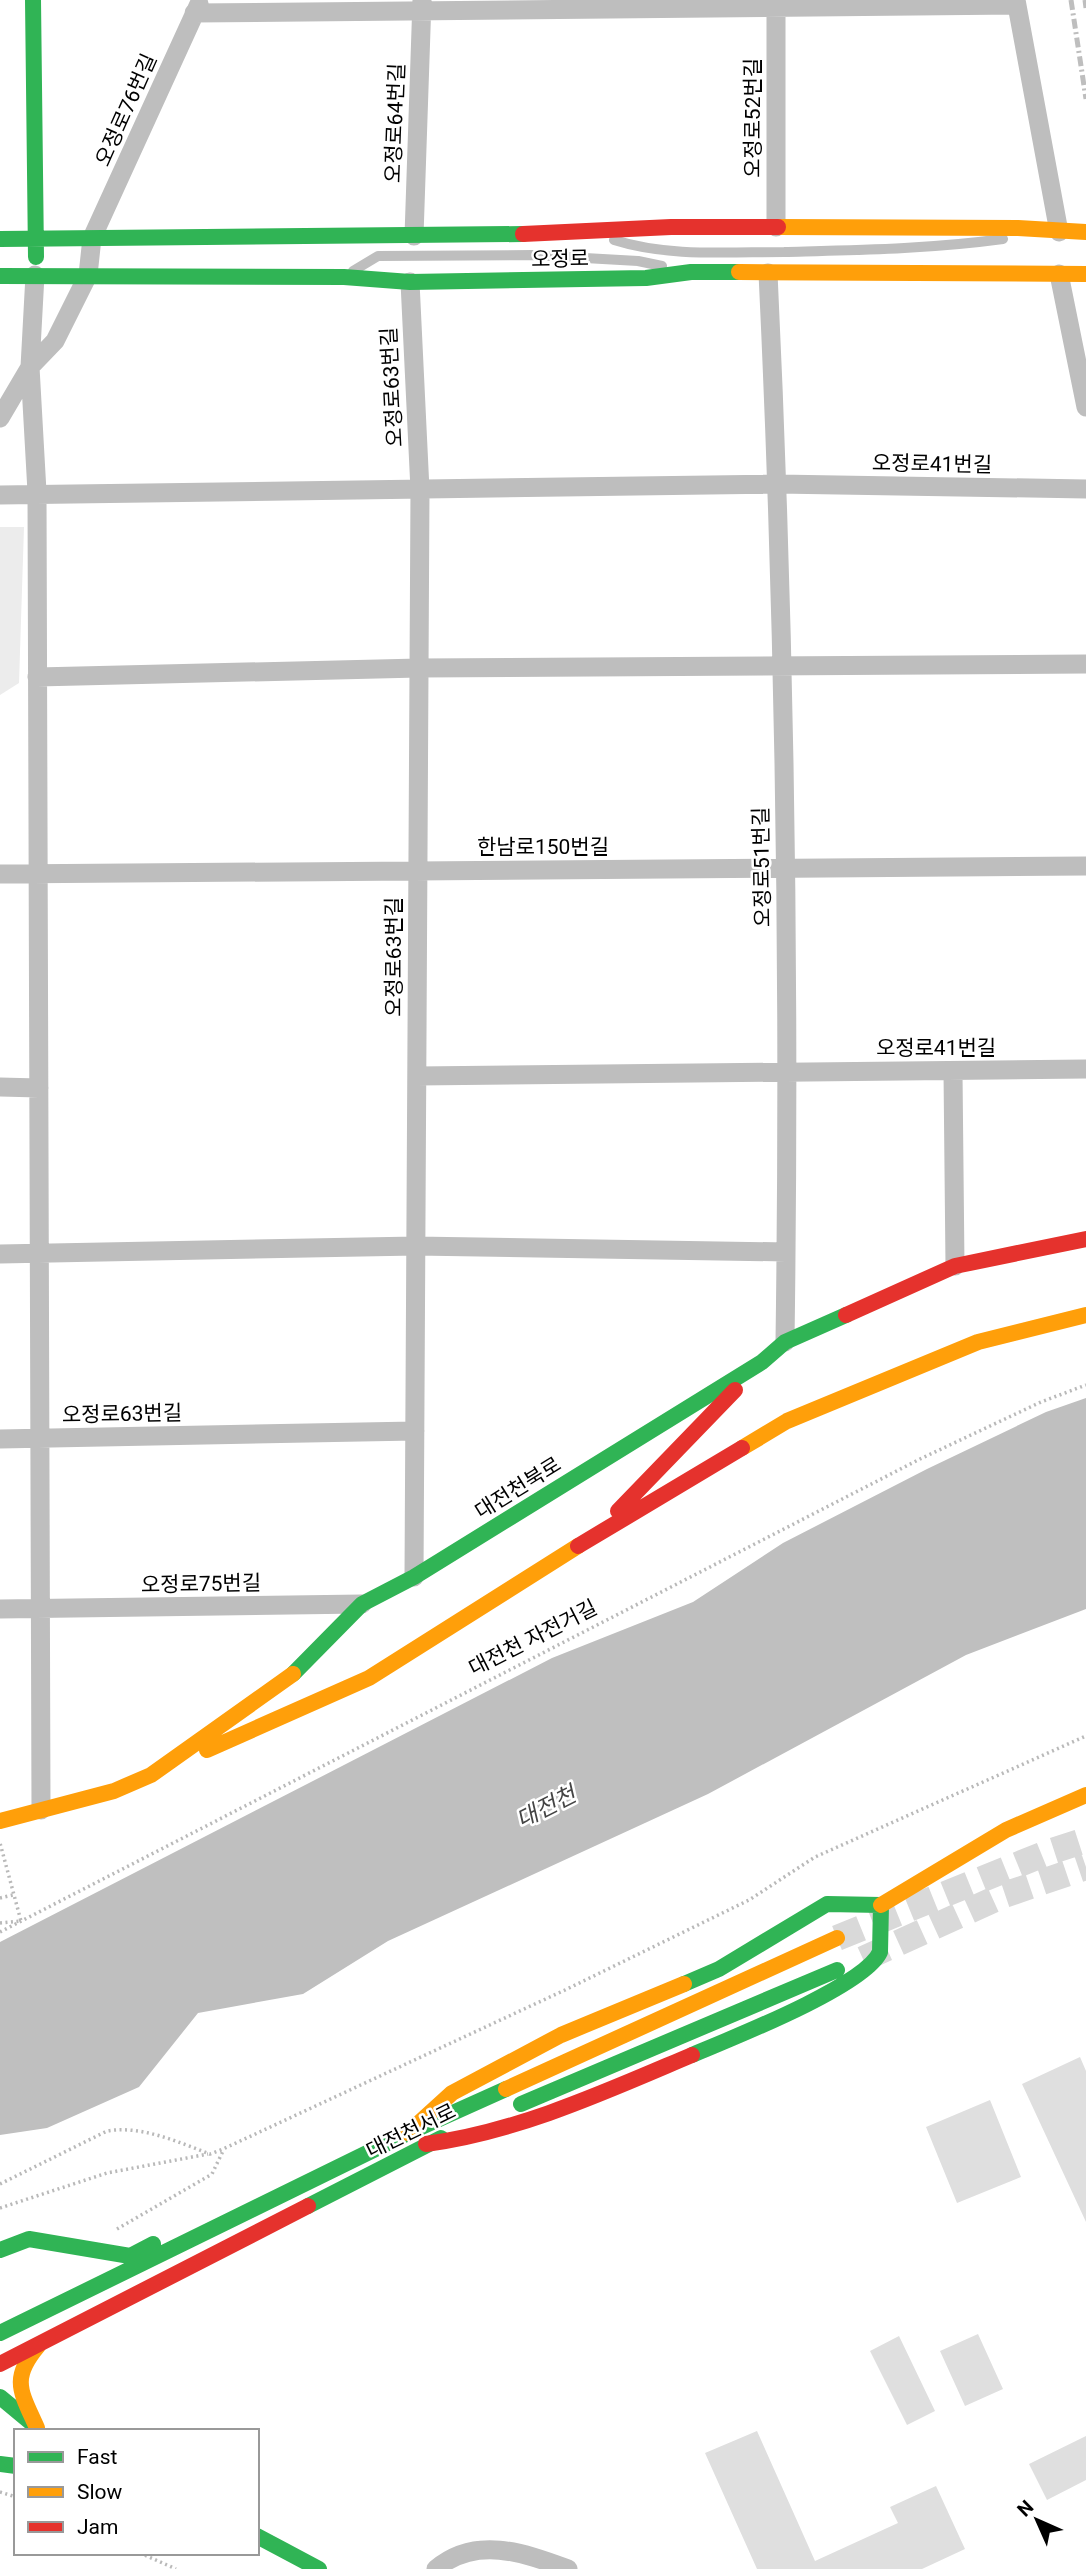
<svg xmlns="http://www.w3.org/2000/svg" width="1086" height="2569" font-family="Roboto,'Noto Sans KR',sans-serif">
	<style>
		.green { fill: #ececec }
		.water { fill: #bfbfbf }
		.building { fill: #dfdfdf }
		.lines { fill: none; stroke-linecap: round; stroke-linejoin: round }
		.secondary-tunnel { stroke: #d9d9d9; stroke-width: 26; stroke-dasharray: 26 13; stroke-linecap: butt }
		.path { stroke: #b9b9b9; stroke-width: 3.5; stroke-dasharray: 2 3.5; stroke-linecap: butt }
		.lane { stroke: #bebebe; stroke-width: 10 }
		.street { stroke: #bebebe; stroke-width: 19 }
		.fast { stroke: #30b455; stroke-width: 16 }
		.slow { stroke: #ff9f0a; stroke-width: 16 }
		.jam { stroke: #e5322d; stroke-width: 16 }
		.rail { stroke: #bebebe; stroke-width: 5; stroke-dasharray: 10 3.5 2 3.5; stroke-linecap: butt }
		.labels { text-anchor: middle; stroke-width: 5; stroke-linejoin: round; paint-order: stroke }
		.street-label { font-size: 21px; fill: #000; stroke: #fff }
		.water-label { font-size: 23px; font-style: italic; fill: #444; stroke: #fff }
	</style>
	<rect width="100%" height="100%" fill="#fff"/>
	<path class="green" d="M 0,527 L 24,527 L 19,683 L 0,695 Z"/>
	<path class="water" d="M 1086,1398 L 1086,1609 L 966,1655 L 708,1794 L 388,1941 L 303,1994 L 198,2013 L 139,2087 L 47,2128 L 0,2135 L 0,1942 L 552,1658 L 693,1602 L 783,1543 L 927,1469 L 1046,1412 Z"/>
	<path class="building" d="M 1080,2057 L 1086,2071 L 1086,2222 L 1022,2084 Z
		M 990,2100 L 1021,2177 L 957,2203 L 926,2127 Z
		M 978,2334 L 1003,2389 L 965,2406 L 940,2351 Z
		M 899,2336 L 935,2411 L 907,2425 L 870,2351 Z
		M 757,2431 L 815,2561 L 898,2523 L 890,2507 L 936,2486 L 965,2549 L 922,2569 L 757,2569 L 705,2453 Z
		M 1086,2436 L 1086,2480 L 1047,2500 L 1029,2464 Z"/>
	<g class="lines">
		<path class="secondary-tunnel" d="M 837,1938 L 1049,1852 L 1086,1840
			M 863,1959 L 1004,1895 L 1086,1867"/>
		<path class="path" d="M 0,1898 L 13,1895
			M 0,1923 L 21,1921 L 0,1843
			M 0,1932 L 920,1459 L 1041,1402 L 1086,1385
			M 0,2184 L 107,2131 C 141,2125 178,2142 210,2154 L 223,2149 L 565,1990 L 749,1900 L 815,1857 L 1086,1736
			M 0,2208 L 107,2173 L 208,2154
			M 117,2229 L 212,2174 L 223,2151
			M 0,2492 L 16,2497
			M 140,2553 L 176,2569"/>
		<path class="lane" d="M 614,240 C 668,257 727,252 784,252 C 858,250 930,249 1003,239
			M 353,271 L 378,256 L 532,255 L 638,261 L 662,266"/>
		<path class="street" d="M 776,0 L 776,227
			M 1016,0 L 1059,232
			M 194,13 L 1017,5
			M 414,236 L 422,0
			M 768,273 C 785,629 790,986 785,1342
			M 1059,274 L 1086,407
			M 35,275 L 30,367 L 37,492 L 41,1810
			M 410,282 L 420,490 L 414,1577
			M 0,418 L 30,367 L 55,341 L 88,275 L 92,238 L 199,4
			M 0,495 L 778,484 L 1086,489
			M 37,677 L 419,668 L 1086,664
			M 0,874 L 1086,866
			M 953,1072 L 955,1266
			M 417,1076 L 1086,1069
			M 0,1087 L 39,1088
			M 0,1254 L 416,1246 L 786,1252
			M 0,1439 L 415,1431
			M 0,1609 L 362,1604
			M 436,2569 C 476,2535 524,2553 568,2569"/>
		<path class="fast" d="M 33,0 L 36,257
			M 0,239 L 523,234
			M 0,276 L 344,277 L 410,282 L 646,278 L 691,272 L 739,272
			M 293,1674 L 362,1604 L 414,1577 L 762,1362 L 785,1342 L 846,1315
			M 684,1984 L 719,1969 L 827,1904 L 881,1905 L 880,1952 C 865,1986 730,2039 692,2055
			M 521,2104 L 837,1970
			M 308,2206 L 441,2138
			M 0,2250 L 29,2239 L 130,2256 L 153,2244
			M 0,2333 L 408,2133 L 506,2089
			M 0,2397 L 34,2425
			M 0,2464 L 16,2466
			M 257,2536 L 319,2569"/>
		<path class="slow" d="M 778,227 L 1018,228 L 1086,232
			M 739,272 L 1086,274
			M 742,1448 L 787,1421 L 978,1342 L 1086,1315
			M 207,1750 L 369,1678 L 578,1546
			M 0,1821 L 114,1791 L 151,1775 L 293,1674
			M 881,1905 L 1006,1830 L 1086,1795
			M 506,2089 L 837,1938
			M 408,2133 L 452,2093 L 561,2035 L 684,1984
			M 37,2428 C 21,2392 10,2379 38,2346"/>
		<path class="jam" d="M 523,234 L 671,227 L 778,227
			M 846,1315 L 955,1266 L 1086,1239
			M 618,1511 L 735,1390
			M 578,1546 L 742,1448
			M 426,2144 C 518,2132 607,2091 692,2055
			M 0,2364 L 308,2206"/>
		<path class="rail" d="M 1071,0 L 1086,99
			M 1085,0 L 1086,8"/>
	</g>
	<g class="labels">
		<g class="street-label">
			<text transform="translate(126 110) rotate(-66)" y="7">오정로76번길</text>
			<text transform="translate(753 118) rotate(-90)" y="7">오정로52번길</text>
			<text transform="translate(395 123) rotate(-88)" y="7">오정로64번길</text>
			<text transform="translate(560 259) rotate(-1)" y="7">오정로</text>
			<text transform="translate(392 387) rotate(-93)" y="7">오정로63번길</text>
			<text transform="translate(932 464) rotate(1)" y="7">오정로41번길</text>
			<text x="543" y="854">한남로150번길</text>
			<text transform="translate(762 867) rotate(-91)" y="7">오정로51번길</text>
			<text transform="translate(394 957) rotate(-90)" y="7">오정로63번길</text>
			<text x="936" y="1055">오정로41번길</text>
			<text transform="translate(122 1414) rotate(-1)" y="7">오정로63번길</text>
			<text transform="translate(518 1488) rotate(-32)" y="7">대전천북로</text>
			<text transform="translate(201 1584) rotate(-1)" y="7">오정로75번길</text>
			<text transform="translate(533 1638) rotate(-27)" y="7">대전천 자전거길</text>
			<text transform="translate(411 2131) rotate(-26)" y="7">대전천서로</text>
		</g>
		<g class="water-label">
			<text transform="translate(546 1807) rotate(-27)" y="8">대전천</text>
		</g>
	</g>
	<rect x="14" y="2429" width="245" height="126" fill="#ffffff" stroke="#999999" stroke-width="2"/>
	<rect x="28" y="2452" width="35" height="10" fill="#30b455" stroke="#999999" stroke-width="2"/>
	<text x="77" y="2464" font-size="21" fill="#000000">Fast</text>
	<rect x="28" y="2487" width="35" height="10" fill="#ff9f0a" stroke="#999999" stroke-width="2"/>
	<text x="77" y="2499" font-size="21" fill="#000000">Slow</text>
	<rect x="28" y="2522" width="35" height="10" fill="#e5322d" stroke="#999999" stroke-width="2"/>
	<text x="77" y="2534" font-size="21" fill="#000000">Jam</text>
	<g transform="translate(1037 2520) rotate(315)" stroke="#ffffff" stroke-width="5" paint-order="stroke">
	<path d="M0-5L12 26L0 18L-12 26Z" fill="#000000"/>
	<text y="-10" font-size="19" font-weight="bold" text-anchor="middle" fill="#000000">N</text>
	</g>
</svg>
